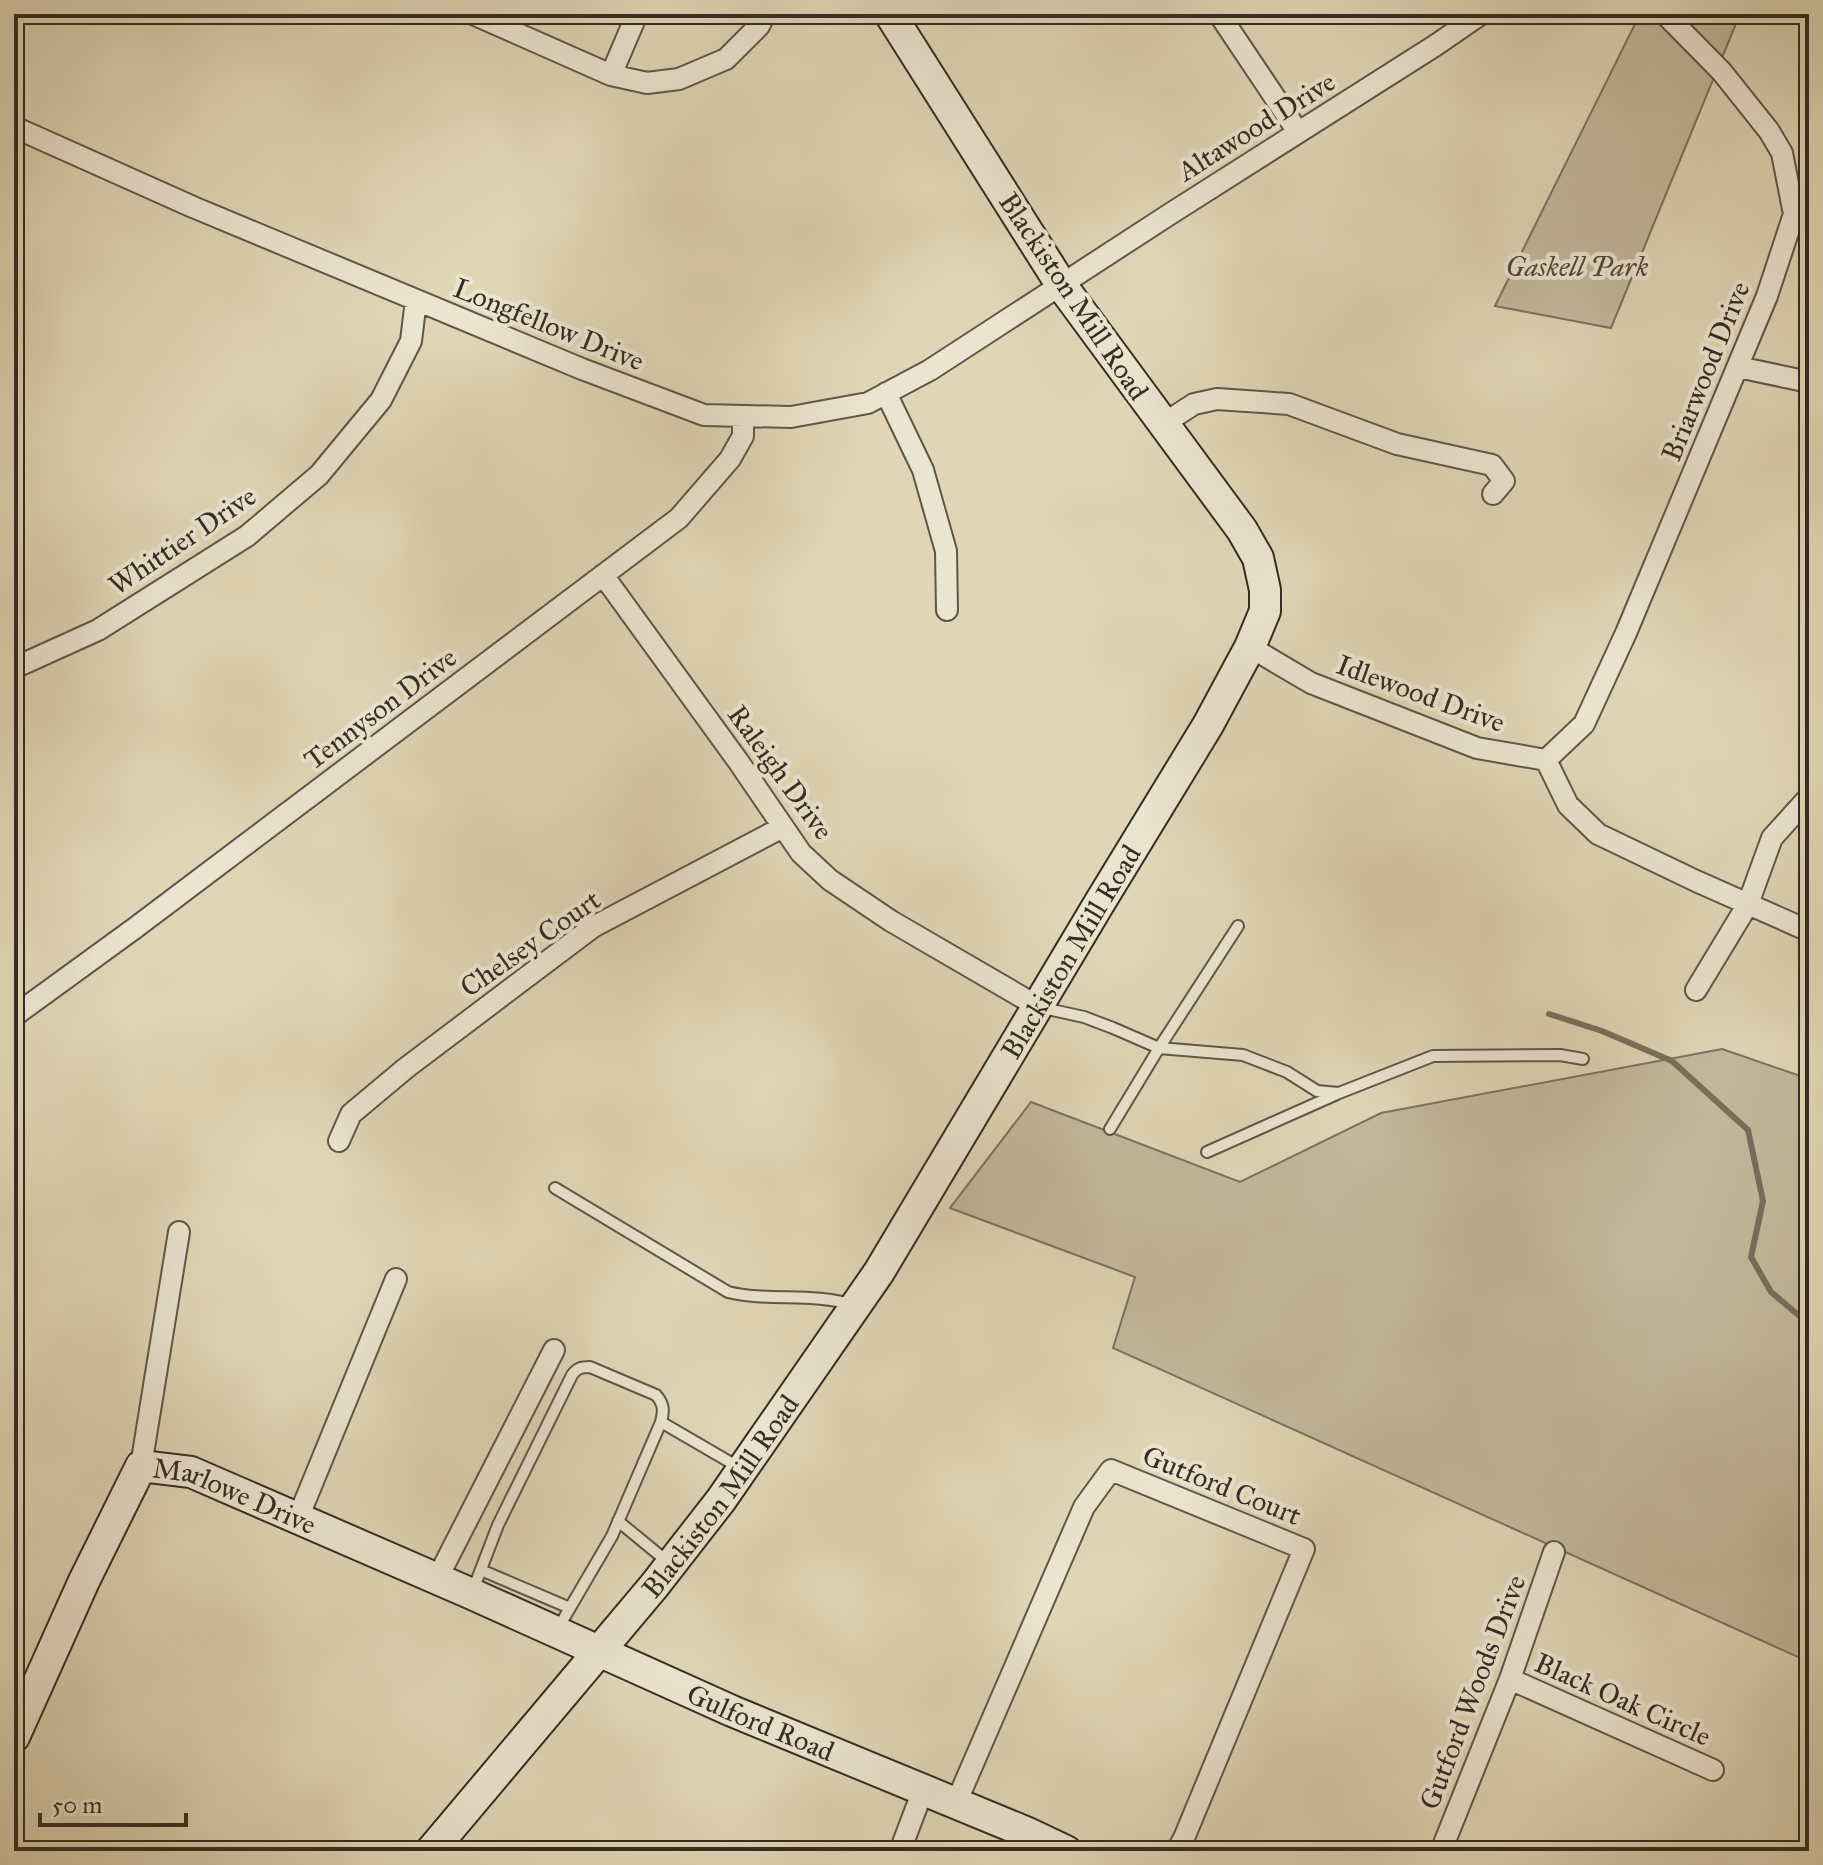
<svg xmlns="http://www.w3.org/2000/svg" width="1823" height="1865" font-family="'IM FELL Great Primer',serif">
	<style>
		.green { fill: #c3b99d; stroke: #7c7260; stroke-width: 2 }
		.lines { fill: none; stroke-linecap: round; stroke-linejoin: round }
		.stream { stroke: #796f5d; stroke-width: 6 }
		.lane-casing { stroke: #605648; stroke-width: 14 }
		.street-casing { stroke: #605648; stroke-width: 24 }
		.secondary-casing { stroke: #352c23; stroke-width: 34 }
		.lane { stroke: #ebe4d0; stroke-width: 10 }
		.street { stroke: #ebe4d0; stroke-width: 20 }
		.secondary { stroke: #ebe4d0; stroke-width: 30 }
		.labels { text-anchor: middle; stroke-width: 8; stroke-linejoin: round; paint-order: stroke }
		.street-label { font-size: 28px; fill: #352c23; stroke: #ebe4d0 }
		.park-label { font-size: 28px; font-style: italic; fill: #51483b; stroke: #ebe4d0 }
	</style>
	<rect width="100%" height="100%" fill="#e0d6b6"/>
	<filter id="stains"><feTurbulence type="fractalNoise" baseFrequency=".0025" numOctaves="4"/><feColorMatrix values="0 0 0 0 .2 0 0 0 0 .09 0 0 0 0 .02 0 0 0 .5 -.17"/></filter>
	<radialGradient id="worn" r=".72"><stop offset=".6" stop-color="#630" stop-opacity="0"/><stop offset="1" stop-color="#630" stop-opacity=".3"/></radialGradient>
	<path class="green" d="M 1640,14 L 1740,14 L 1611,328 L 1495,306 Z
		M 1722,1049 L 1809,1079 L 1809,1662 L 1113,1348 L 1135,1277 L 950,1208 L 1031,1102 L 1240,1182 L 1381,1113 Z"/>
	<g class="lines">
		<path class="stream" d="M 1549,1014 L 1602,1031 L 1672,1061 L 1748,1130 L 1763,1201 L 1751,1257 L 1771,1292 L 1809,1324"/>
		<g class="lane-casing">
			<path id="lane" d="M 1043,1008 L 1084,1017 L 1113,1028 L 1159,1048 L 1243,1055 L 1287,1072 L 1317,1091 L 1339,1093 L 1433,1056 L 1560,1055 L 1583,1059
				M 1110,1129 L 1159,1048 L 1238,926
				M 1207,1152 L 1337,1094
				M 555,1188 L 728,1292 C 769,1302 813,1292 853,1305
				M 661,1422 L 740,1468
				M 618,1521 L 669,1563
				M 481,1570 L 570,1608
				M 473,1590 L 498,1525 L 572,1375 C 577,1368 581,1367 590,1367 L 656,1395 C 664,1404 664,1411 661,1422 L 612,1536 L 557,1630"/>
		</g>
		<g class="street-casing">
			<path id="street" d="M 473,14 L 611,75 L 647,83 L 679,79 L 726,59 L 759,26 L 765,14
				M 1219,14 L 1298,132
				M 611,75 L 637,14
				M 14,127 L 193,207 L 582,369 L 704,415 L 791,417 L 868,403 L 930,370 L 1170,214 L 1436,45 L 1481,14
				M 1738,367 L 1809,382
				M 886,393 L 923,470 L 946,551 L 947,610
				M 1163,424 L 1194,404 L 1217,399 L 1289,404 L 1397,444 L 1492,465 L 1504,481 L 1493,494
				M 603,575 L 738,761 L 801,853 L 830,880 L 891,921 L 1037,1006
				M 1250,647 L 1311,683 L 1477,748 L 1546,760 L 1568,805 L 1598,834 L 1696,881 L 1809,931
				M 14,668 L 98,630 L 247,536 L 319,475 L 381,400 L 411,341 L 416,300
				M 1546,760 L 1584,724 L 1626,633 L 1767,296 L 1794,214 L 1782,153 L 1769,131 L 1722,72 L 1665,14
				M 1696,990 L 1748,904 L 1772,838 L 1809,797
				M 14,1016 L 135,928 L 679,518 L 730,459 L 743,436 L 743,416
				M 339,1141 L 351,1114 L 406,1068 L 593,927 L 783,827
				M 141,1466 L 179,1232
				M 298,1518 L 396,1279
				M 437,1579 L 554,1350
				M 1510,1679 L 1713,1770
				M 956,1803 L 1084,1507 L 1111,1470 L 1304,1549 L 1184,1838 L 1177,1851
				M 900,1851 L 923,1790
				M 1441,1851 L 1510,1679 L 1554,1552"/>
		</g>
		<g class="secondary-casing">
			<g id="secondary">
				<path id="s1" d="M 14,1737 L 84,1581 L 141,1466 L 191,1472 L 472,1594 L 732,1711 L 1028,1833 L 1066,1851"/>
				<path id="s2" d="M 431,1851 L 654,1586 L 721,1500 L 879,1272 L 1100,902 L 1208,725 L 1250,647 L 1265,611 L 1265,590 L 1258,558 L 1242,530 L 1062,286 L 890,14"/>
			</g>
		</g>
		<use href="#lane" class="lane"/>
		<use href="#street" class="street"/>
		<use href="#secondary" class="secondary"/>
	</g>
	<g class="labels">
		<g class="street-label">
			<text transform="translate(1256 126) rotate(-32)" y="10">Altawood Drive</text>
			<text transform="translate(1074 296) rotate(56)" y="10">Blackiston Mill Road</text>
			<text transform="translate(549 324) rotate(22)" y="10">Longfellow Drive</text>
			<text transform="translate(1705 371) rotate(-68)" y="10">Briarwood Drive</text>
			<text transform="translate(182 540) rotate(-34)" y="10">Whittier Drive</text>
			<text transform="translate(1421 693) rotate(20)" y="10">Idlewood Drive</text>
			<text transform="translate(380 708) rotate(-37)" y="10">Tennyson Drive</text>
			<text transform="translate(781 772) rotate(54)" y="10">Raleigh Drive</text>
			<text transform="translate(530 943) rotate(-35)" y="10">Chelsey Court</text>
			<text dy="10" stroke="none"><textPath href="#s2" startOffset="1106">Blackiston Mill Road</textPath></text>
			<text transform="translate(1222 1485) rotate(22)" y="10">Gutford Court</text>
			<text dy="10" stroke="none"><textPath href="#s2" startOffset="458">Blackiston Mill Road</textPath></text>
			<text dy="10" stroke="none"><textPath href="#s1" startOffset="398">Marlowe Drive</textPath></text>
			<text transform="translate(1472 1692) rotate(-69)" y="10">Gutford Woods Drive</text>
			<text transform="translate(1623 1699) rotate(24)" y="10">Black Oak Circle</text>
			<text dy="10" stroke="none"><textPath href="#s1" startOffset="972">Gulford Road</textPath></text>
		</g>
		<g class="park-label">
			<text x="1577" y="276">Gaskell Park</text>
		</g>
	</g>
	<rect width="1823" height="1865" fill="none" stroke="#e0d6b6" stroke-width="48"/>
	<rect x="16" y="16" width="1791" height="1833" fill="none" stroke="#352c23" stroke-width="4"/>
	<rect x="24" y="24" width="1775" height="1817" fill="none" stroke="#352c23" stroke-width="2"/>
	<path d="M40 1813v12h146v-12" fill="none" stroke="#352c23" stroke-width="4"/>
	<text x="52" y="1813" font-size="24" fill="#352c23" stroke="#ebe4d0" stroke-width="6" paint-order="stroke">50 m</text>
	<rect width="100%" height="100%" filter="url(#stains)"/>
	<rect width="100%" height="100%" fill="url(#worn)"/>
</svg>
